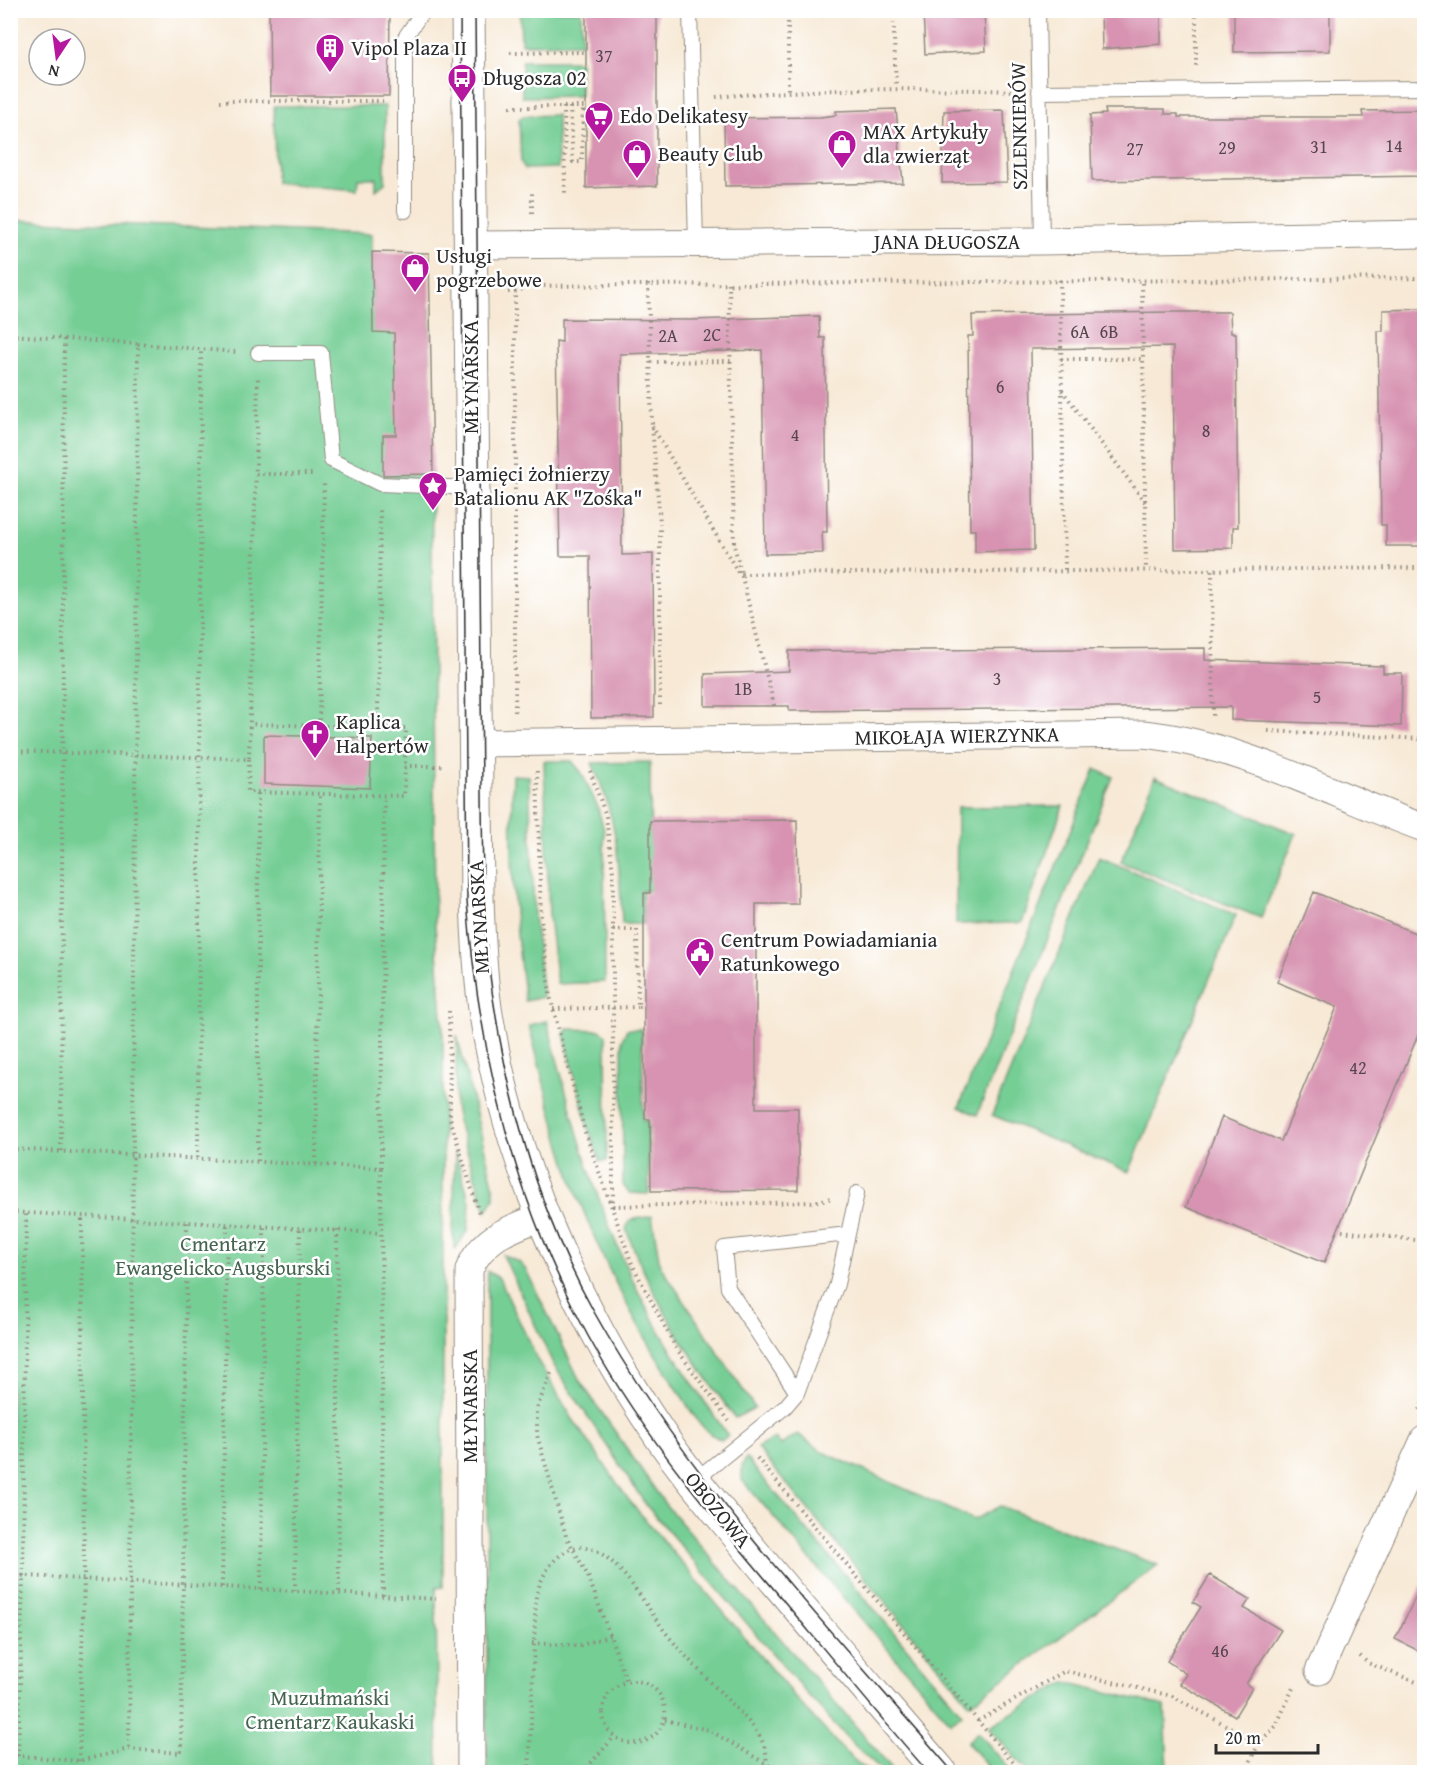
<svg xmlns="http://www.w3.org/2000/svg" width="1435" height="1783" font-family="'Gentium Book Plus',serif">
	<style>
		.green { fill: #74ce94; stroke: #507c60; stroke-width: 1.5 }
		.building { fill: #d793b1 }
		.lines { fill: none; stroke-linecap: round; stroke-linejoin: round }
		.service-casing { stroke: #918a80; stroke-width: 16 }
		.minor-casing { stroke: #918a80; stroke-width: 29 }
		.tertiary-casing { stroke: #918a80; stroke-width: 35 }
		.path { stroke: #918a80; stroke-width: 4; stroke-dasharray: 1.5 4.5; stroke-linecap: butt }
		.service { stroke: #fff; stroke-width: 14 }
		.minor { stroke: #fff; stroke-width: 27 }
		.tertiary { stroke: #fff; stroke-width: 33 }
		.tram { stroke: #2b2b2b; stroke-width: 1.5 }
		.labels { text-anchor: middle; stroke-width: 5; stroke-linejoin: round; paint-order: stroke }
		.number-label { font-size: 18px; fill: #56454c }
		.poi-label { font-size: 21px; fill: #2b2b2b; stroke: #fff; text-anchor: start }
		.street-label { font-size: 21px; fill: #2b2b2b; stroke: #fff }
		.park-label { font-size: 21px; fill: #456450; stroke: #fff }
	</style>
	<rect width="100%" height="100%" fill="#fff"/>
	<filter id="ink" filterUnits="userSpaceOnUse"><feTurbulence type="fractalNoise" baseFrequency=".0167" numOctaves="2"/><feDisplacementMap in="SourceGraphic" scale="12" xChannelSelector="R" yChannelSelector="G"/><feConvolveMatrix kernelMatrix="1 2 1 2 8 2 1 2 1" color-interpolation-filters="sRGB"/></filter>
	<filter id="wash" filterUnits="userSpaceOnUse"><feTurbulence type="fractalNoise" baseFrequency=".008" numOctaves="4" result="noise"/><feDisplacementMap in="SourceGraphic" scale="24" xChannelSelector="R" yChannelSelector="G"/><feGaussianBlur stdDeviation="1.35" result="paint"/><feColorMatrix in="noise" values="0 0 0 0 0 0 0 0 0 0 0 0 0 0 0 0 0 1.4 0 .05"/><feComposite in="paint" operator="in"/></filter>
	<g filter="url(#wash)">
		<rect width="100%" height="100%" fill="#f7e9d5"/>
		<path class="green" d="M 520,11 L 581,11 L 582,43 L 521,44 Z
			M 522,61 L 580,61 L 580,96 L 522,97 Z
			M 274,106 L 385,106 L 385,183 L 376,190 L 376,178 L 358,178 L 357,190 L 275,183 Z
			M 557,115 L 558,168 L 525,169 L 521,162 L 519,119 L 523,116 Z
			M 11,220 L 372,234 L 373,309 L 430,308 L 435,925 L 443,1030 L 443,1587 L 436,1588 L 436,1599 L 438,1772 L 11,1772 Z
			M 544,761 L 572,761 L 581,772 L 597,805 L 604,830 L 605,982 L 557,984 L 549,916 Z
			M 650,762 L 651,891 L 642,891 L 643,924 L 622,924 C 619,861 619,822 592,763 Z
			M 1095,769 L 1113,777 L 977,1115 L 959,1107 Z
			M 513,775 L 529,776 L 534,915 L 543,997 L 525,1001 C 514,922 509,854 513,775 Z
			M 1155,777 L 1296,834 L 1261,918 L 1121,862 Z
			M 1063,806 L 1022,923 L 956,924 L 957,807 Z
			M 1099,857 L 1236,915 L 1129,1172 L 992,1115 Z
			M 547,1021 C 569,1105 591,1190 627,1268 C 654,1328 691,1382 728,1436 L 722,1440 C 699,1431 689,1406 676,1387 C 642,1335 611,1279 588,1222 C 561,1159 546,1091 529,1025 Z
			M 567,1029 L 601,1030 L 606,1035 L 607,1161 L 600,1161 L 588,1128 L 564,1034 Z
			M 627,1029 L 642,1029 L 643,1121 L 648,1121 L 649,1194 L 629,1193 L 623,1185 L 622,1040 Z
			M 457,1035 L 494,1188 L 494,1199 L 486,1212 L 458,1122 L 455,1106 Z
			M 455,1151 L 470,1202 L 468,1230 L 455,1249 L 453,1236 Z
			M 652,1216 L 660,1265 L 755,1408 L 735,1418 C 691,1357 652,1300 626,1229 L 630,1220 Z
			M 503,1255 L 519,1262 L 526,1270 L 580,1381 L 665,1504 L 895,1772 L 884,1772 L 851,1742 L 808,1695 L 646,1505 L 553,1364 Z
			M 487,1271 L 499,1278 L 539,1363 L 572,1418 L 628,1499 L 799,1702 L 844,1751 L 868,1772 L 487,1772 Z
			M 798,1434 L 821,1451 L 974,1520 L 1000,1506 L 1158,1565 L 970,1704 L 757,1448 L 775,1438 L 781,1445 Z
			M 746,1458 L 962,1713 L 951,1723 L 742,1480 L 742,1466 Z
			M 1066,1682 L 1165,1706 L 1168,1772 L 1028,1772 L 988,1727 Z
			M 978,1732 L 1012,1772 L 992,1772 L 967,1742 Z"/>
		<g id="blocks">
			<path class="building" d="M 269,10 L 390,10 L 389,96 L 270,96 Z
				M 586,10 L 657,10 L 657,186 L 586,188 Z
				M 923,10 L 984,10 L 986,51 L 925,54 Z
				M 1101,10 L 1161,10 L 1161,44 L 1102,49 Z
				M 1234,10 L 1330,10 L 1330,51 L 1234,52 Z
				M 896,109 L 903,183 L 725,186 L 724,118 L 820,117 L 836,115 L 836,111 Z
				M 1105,109 L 1165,109 L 1165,114 L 1178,114 L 1178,117 L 1363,117 L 1362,111 L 1425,110 L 1425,176 L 1092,181 L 1090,115 L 1106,114 Z
				M 1004,110 L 1007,182 L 942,183 L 944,111 Z
				M 372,252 L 429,253 L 433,474 L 383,475 L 383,435 L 396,435 L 394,333 L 373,332 Z
				M 1425,309 L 1425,546 L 1386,546 L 1386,525 L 1381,525 L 1378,331 L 1383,331 L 1383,310 Z
				M 1172,312 L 1230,312 L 1231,333 L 1236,333 L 1238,527 L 1233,527 L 1233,548 L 1175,549 L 1173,347 L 1031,349 L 1034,550 L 975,552 L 975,530 L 970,530 L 968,336 L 973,336 L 972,315 Z
				M 819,316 L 820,338 L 825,338 L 827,532 L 822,532 L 823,553 L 765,554 L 762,350 L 620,354 L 622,555 L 653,554 L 654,717 L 591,718 L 590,556 L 560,556 L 556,341 L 562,342 L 562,319 L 691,320 Z
				M 1205,648 L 1205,660 L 1383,666 L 1383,673 L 1402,673 L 1401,726 L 1231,720 L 1231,707 L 789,711 L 789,706 L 705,706 L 705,674 L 789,671 L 789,651 Z
				M 264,735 L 372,738 L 370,788 L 264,784 Z
				M 797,820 L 798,904 L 756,904 L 756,1108 L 798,1108 L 798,1190 L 651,1191 L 650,1119 L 645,1119 L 644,1028 L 644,893 L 650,893 L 650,821 Z
				M 1314,892 L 1425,937 L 1425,1018 L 1324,1263 L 1186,1207 L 1222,1117 L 1281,1141 L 1337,1007 L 1277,982 Z
				M 1210,1575 L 1250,1599 L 1244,1608 L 1281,1630 L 1246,1684 L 1252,1688 L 1235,1716 L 1180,1684 L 1186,1674 L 1167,1661 L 1201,1607 L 1193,1602 Z
				M 1425,1578 L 1425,1654 L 1395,1639 Z"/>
		</g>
	</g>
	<g filter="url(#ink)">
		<use href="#blocks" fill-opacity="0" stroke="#918a80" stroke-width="1.5"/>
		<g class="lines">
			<g class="service-casing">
				<path id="service" d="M 690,10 L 696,244
					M 1038,10 L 1042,241
					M 1039,92 L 1424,88
					M 405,211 L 405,37 L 424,10
					M 258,353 L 321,353 L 331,460 L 380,484 L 471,488
					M 797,1393 L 728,1288 L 724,1248 L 848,1234
					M 694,1481 L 785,1407 L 797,1393 L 837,1284 L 857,1193"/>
			</g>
			<g class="minor-casing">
				<path id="minor" d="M 470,245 L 1042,241 L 1424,234
					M 473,743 L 1143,734 C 1242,744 1332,795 1424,828
					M 1319,1671 L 1424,1440
					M 471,1772 L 469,1270 C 483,1236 511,1229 543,1216"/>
			</g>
			<g class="tertiary-casing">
				<path id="tertiary" d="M 468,10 L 477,896 C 478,934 480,971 485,1008 C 508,1160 574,1308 660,1435 C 686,1474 718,1510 748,1547 C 811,1623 876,1697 940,1772"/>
			</g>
			<path class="path" d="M 788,10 L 788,90
				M 893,10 L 896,87
				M 1196,10 L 1196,66
				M 510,53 L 586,52
				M 716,97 C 817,88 916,88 1017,91
				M 220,101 L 383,101
				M 510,107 L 587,107
				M 564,107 L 565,193
				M 570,107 L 573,162 L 582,162 L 583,107
				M 532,213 L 532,193
				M 1060,280 L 1065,570
				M 729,283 L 734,545 L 775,709
				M 1142,283 L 1146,570
				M 648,284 L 652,426 L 660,523 L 660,709
				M 508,292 L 515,292
				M 10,335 L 138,344 L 129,1749
				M 138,344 L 236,352
				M 1061,359 L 1143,359
				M 651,362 L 731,361
				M 1062,390 L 1145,502
				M 652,426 L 739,574 L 1424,568
				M 256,474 L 312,474
				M 1212,570 L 1213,716
				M 515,712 L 515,292 L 530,286 L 1424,278
				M 319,726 L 324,484
				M 378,728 L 380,506
				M 1268,731 L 1424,739
				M 10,751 L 249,759 L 258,377
				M 249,759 L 248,792 L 404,796 L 406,728 L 250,724
				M 404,766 L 442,766
				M 537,771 L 541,919 L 550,996 L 585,1132 L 632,1264 L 676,1348 L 729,1421
				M 590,771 L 606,816 L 613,872 L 613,1206 L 813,1202 L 832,1198
				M 1419,793 L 1424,771
				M 613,930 L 637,930 L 638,1007 L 645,1007
				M 553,1009 L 638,1007
				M 449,1011 L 450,1118 L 479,1213
				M 10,1149 L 381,1168 L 384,796
				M 61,1151 L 64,339
				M 198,1158 L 201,349
				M 258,1161 L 258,792
				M 316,1164 L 320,794
				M 381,1168 L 383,1596
				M 10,1212 L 381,1233
				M 337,1230 L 339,1594
				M 1342,1231 L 1424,1241
				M 551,1373 L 537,1408 L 537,1435 L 566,1536 L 588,1576 L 627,1682
				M 1420,1410 L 1424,1399
				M 757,1458 L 1021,1772
				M 10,1575 L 436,1599
				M 222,1587 L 227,1224
				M 261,1589 L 264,1226
				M 295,1591 L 300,1229
				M 532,1643 L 580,1646 L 610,1635
				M 1360,1656 L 1368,1663 L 1424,1685
				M603 1712a31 31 0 1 1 62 0a31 31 0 1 1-62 0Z
				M 665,1720 L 709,1730 L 780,1772
				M 978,1721 L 1065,1671 L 1172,1696 L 1259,1743
				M 10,1755 L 79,1761 L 129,1749 L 181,1753 L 187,1222
				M 18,1756 L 23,1575 L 26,1213
				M 79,1761 L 84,1579 L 82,1216
				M 529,1772 L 536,1596 C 541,1578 549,1562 565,1552 C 605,1526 646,1608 666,1633 C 685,1657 707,1678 728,1700 C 746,1719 775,1743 764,1772
				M 583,1772 L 615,1736
				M 1245,1772 L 1259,1743 L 1276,1726 L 1293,1688"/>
			<use href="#service" class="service"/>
			<use href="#minor" class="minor"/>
			<use href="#tertiary" class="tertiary"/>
			<path class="tram" d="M 460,10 L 467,901 C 478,1045 512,1190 579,1319 C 631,1420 705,1508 778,1594 C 828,1654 877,1714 928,1772
				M 475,10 L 483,903 C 492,1041 526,1190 594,1312 C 689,1482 827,1625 953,1772"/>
		</g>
	</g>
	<defs>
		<g id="building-pin" transform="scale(1.5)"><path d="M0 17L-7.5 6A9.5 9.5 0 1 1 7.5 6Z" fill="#b5179e" stroke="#fff"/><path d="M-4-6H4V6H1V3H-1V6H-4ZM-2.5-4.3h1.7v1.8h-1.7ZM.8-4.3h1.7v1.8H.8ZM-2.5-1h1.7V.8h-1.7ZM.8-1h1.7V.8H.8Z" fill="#fff"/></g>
		<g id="bus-pin" transform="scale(1.5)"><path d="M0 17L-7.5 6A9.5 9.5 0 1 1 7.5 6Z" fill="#b5179e" stroke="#fff"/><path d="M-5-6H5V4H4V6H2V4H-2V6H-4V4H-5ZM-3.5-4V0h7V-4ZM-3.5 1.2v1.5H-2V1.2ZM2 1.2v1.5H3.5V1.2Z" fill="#fff"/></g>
		<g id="supermarket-pin" transform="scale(1.5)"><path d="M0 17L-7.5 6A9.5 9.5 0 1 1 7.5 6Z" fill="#b5179e" stroke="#fff"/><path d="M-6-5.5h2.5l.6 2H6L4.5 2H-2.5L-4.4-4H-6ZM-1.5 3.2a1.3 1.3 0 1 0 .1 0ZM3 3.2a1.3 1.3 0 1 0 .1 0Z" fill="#fff"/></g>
		<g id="shop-pin" transform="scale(1.5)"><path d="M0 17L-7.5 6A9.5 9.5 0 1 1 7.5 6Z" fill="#b5179e" stroke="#fff"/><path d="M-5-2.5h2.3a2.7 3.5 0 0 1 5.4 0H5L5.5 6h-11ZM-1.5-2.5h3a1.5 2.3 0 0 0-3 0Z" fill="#fff"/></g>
		<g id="sight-pin" transform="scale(1.5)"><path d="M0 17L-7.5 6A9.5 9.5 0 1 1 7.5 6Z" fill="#b5179e" stroke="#fff"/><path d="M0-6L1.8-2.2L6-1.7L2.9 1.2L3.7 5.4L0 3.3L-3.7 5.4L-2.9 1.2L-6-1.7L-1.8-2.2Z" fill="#fff"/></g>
		<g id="church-pin" transform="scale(1.5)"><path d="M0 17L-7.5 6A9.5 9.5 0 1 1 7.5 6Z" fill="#b5179e" stroke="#fff"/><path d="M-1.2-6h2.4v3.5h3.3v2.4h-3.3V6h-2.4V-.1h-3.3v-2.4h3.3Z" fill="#fff"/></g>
		<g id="civic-pin" transform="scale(1.5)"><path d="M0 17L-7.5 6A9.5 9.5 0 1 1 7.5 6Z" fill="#b5179e" stroke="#fff"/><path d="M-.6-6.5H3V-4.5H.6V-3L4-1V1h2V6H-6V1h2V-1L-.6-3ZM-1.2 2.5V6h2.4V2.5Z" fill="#fff"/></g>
	</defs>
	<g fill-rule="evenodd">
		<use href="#building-pin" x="330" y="48"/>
		<use href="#bus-pin" x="462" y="78"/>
		<use href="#supermarket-pin" x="599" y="116"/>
		<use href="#shop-pin" x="842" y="144"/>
		<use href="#shop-pin" x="637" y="154"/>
		<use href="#shop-pin" x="415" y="268"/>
		<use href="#sight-pin" x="433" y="486"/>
		<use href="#church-pin" x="315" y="734"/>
		<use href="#civic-pin" x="700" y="952"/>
	</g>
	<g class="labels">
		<g class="number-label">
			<text x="604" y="62">37</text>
			<text x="1394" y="152">14</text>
			<text x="1319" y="153">31</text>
			<text x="1227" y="154">29</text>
			<text x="1135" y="155">27</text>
			<text x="1080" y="338">6A</text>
			<text x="1109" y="338">6B</text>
			<text x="712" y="341">2C</text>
			<text x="668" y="342">2A</text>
			<text x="1000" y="393">6</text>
			<text x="1206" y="437">8</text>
			<text x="795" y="441">4</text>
			<text x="997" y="685">3</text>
			<text x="743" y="695">1B</text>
			<text x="1317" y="703">5</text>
			<text x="1358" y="1074">42</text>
			<text x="1220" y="1657">46</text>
		</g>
		<g class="poi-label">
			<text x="351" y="55">Vipol Plaza II</text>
			<text x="483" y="85">Długosza 02</text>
			<text x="620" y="123">Edo Delikatesy</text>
			<text x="863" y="139">MAX Artykuły<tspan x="863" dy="24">dla zwierząt</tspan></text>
			<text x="658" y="161">Beauty Club</text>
			<text x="436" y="263">Usługi<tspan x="436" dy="24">pogrzebowe</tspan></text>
			<text x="454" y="481">Pamięci żołnierzy<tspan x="454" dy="24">Batalionu AK "Zośka"</tspan></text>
			<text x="336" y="729">Kaplica<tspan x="336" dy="24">Halpertów</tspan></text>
			<text x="721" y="947">Centrum Powiadamiania<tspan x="721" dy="24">Ratunkowego</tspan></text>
		</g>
		<g class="street-label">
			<text transform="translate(1019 126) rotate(-91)" y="7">SZLENKIERÓW</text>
			<text x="947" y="249">JANA DŁUGOSZA</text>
			<text transform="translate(471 377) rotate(-90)" y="7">MŁYNARSKA</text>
			<text transform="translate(957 736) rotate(-1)" y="7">MIKOŁAJA WIERZYNKA</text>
			<text transform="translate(479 917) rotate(-93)" y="7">MŁYNARSKA</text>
			<text transform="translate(470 1406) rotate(-90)" y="7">MŁYNARSKA</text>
			<text transform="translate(718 1510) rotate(51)" y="7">OBOZOWA</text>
		</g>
		<g class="park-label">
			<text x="223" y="1251">Cmentarz<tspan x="223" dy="24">Ewangelicko-Augsburski</tspan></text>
			<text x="330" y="1705">Muzułmański<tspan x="330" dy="24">Cmentarz Kaukaski</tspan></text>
		</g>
	</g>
	<rect width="1435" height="1783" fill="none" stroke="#fff" stroke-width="36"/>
	<g transform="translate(57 57) rotate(193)"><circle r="28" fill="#ffffff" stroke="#aaaaaa" stroke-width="1.5"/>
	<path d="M0-4.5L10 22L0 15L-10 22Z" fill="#b5179e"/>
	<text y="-9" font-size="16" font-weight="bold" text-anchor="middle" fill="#2b2b2b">N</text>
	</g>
	<path d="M1216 1744v9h102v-9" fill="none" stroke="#2b2b2b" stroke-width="3"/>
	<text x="1225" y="1744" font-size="18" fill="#2b2b2b" stroke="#ffffff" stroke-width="4.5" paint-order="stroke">20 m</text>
</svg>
